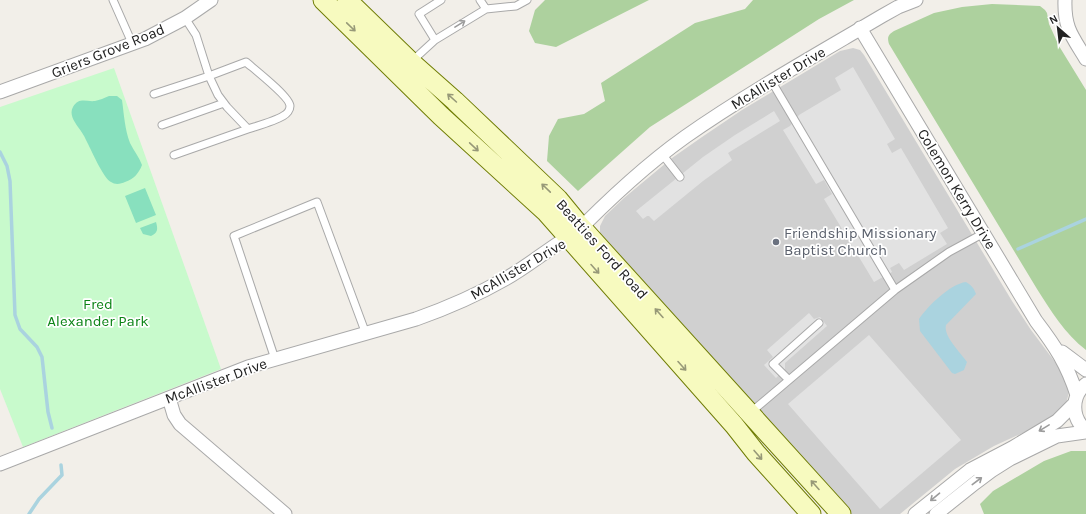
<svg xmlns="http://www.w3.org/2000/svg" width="1086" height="514" font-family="Karla,sans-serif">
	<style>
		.religious { fill: #d0d0d0 }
		.forest { fill: #add19e }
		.park { fill: #c8facc }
		.pitch { fill: #88e0be }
		.parking { fill: #e2e2e2 }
		.water { fill: #aad3df }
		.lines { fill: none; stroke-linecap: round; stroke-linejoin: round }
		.stream { stroke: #aad3df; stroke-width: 3.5 }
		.lane-casing { stroke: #a9a9a9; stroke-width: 9 }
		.street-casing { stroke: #a9a9a9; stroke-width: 15 }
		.secondary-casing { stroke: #707d05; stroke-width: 21 }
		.lane { stroke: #fff; stroke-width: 7 }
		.street { stroke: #fff; stroke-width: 13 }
		.secondary { stroke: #f7fabf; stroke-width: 19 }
		.oneway { stroke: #9c9c9c }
		.oneway2 { stroke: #979978 }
		.worship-dot { fill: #6b7280; stroke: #fff; stroke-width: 1.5 }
		.labels { text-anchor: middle; stroke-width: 3.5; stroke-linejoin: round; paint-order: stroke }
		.street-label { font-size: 15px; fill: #222; stroke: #fff }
		.worship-label { font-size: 15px; fill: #5b616d; stroke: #fff; text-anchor: start }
		.park-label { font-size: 15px; fill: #0c8416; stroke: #fff }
	</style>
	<rect width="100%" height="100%" fill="#f2efe9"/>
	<path class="religious" d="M 853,48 L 860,50 L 864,55 L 1012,301 L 1031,330 L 1064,374 L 1069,392 L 1066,404 L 1049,421 L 994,446 L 955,469 L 900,514 L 849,514 L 604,238 L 600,233 L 600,226 L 605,216 L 624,198 L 672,158 L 702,137 L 742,110 L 840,51 Z"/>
	<path class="forest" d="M 545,0 L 649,0 L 556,47 L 535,43 L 529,31 L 535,10 Z
		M 753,0 L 854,0 L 819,19 L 650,127 L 578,191 L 547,161 L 549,136 L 558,119 L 584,114 L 605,101 L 601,83 L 695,23 L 745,9 Z
		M 992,4 L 1040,6 L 1045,10 L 1047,13 L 1049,24 L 1059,46 L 1086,90 L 1086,350 C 1065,334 1051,311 1037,289 L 889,44 C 887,37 888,35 894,31 L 934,13 L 962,7 Z
		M 1071,451 L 1086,451 L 1086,514 L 984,514 L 980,504 L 993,491 L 1044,461 Z"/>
	<path class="park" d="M 114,68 L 221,369 L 23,447 L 0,389 L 0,107 Z"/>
	<path class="pitch" d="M 109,96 L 117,96 L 122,100 C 124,115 125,130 130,143 C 134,151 139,157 142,165 C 139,173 134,179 125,182 C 121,184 115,185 111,182 C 103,178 91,149 86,140 C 84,135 81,131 78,127 C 74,121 69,114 73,107 C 79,97 86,102 95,101 C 100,100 104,98 109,96 Z
		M 145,188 L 156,215 L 136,223 L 125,196 Z
		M 156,222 C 158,229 158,233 151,236 L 143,234 L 140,228 Z"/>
	<path class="parking" d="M 853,67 L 895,139 L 887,144 L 892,153 L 901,148 L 948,228 L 940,233 L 947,244 L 904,270 L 899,263 L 890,268 L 892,272 L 874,282 L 824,199 L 832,194 L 824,180 L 816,184 L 783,130 L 790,126 L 799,115 L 841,90 L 835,78 Z
		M 774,111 L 780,121 L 728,153 L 732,160 L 703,181 L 654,221 L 649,216 L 647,216 L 643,219 L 636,211 L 703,157 L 735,135 Z
		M 809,313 L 814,319 L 820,317 L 827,326 L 785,363 L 785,369 L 776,378 L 764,365 L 773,357 L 767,350 Z
		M 869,335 L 961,440 L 880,509 L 788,404 Z"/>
	<path class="water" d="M 966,282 C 971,285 974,288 976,294 L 946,325 C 943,336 961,353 967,362 L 964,370 L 955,374 L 952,373 L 920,331 L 919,319 C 928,306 950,284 966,282 Z"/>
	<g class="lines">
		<path class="stream" d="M 0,152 L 7,166 L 10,181 L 15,315 L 20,329 L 37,347 L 42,357 L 48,412 L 52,428
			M 1018,249 L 1086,219
			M 29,514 L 39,499 L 62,475 L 61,465"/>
		<g class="lane-casing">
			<path id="lane" d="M 113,0 L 132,43
				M 480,0 L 486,9
				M 435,40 L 419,14 L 441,0
				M 246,62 C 254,69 290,97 290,106 C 290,110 287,114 283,116 C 275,121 257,126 248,129 L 227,107 L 218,95 L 209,76 Z
				M 411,62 L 435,40 L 486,9 L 516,6 L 527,0
				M 772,82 L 895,290 L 949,252 L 984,233
				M 154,94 L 209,76 L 196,35 L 185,18
				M 162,125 L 224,103
				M 662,154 L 680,177
				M 174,155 L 248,129
				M 275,359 L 234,236 L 317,202 L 366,334
				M 789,380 L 773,364 L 819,323
				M 750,413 L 895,290"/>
		</g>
		<g class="street-casing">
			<path id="street" d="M 1065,0 C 1064,28 1072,36 1086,59
				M 860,28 L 1036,321 C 1055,346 1067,364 1077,395
				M 0,92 L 145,39 L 185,18 L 211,0
				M 1062,352 L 1086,370
				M 1086,384 C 1071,396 1071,418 1086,430
				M 169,398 L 174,415 L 180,424 L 285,514
				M 0,464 L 248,367 L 416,319 C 447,308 477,295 505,279 C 525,268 543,253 562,241 L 569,240 C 605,203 643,167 685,137 C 748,93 816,55 882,16 L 898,7 L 916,0
				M 915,514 L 970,470 L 1012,448 L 1057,421 L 1074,404
				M 936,514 L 975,483 L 991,471 L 1010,459 L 1057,436 L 1086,432"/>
		</g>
		<g class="secondary-casing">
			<path id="secondary" d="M 323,0 L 441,116 L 546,212 L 734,425 L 756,453 L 811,514
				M 347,0 L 411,62 L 455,101 L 558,199 L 581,227 L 841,514"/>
		</g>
		<use href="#lane" class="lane"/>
		<use href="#street" class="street"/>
		<use href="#secondary" class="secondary"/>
	</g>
	<defs><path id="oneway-shaft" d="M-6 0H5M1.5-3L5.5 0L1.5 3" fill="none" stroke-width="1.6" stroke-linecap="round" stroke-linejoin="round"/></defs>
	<g class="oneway">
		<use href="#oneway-shaft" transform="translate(460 24) rotate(-32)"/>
		<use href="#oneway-shaft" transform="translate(1044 428) rotate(149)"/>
		<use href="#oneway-shaft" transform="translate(977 481) rotate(-37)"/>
		<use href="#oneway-shaft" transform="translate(935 497) rotate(140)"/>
	</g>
	<g class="oneway2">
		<use href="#oneway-shaft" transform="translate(351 27) rotate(44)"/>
		<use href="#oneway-shaft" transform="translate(452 98) rotate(-138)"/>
		<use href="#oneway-shaft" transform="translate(474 147) rotate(43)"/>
		<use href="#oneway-shaft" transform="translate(546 188) rotate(-136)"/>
		<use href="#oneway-shaft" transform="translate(595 269) rotate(48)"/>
		<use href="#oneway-shaft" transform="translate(659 313) rotate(-132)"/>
		<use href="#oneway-shaft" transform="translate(682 366) rotate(48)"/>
		<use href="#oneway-shaft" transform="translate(758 455) rotate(49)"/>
		<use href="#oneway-shaft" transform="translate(815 485) rotate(-132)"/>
	</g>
	<circle class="worship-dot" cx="776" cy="242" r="4"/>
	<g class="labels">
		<g class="street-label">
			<text transform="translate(108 51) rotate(-22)" y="5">Griers Grove Road</text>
			<text transform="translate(778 78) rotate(-31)" y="5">McAllister Drive</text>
			<text transform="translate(957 189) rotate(59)" y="5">Colemon Kerry Drive</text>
			<text transform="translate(602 249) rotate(48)" y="5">Beatties Ford Road</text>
			<text transform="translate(518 269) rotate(-30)" y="5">McAllister Drive</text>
			<text transform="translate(216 381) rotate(-20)" y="5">McAllister Drive</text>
		</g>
		<g class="worship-label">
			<text x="784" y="238">Friendship Missionary<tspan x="784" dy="17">Baptist Church</tspan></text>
		</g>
		<g class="park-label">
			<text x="98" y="309">Fred<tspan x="98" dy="17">Alexander Park</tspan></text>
		</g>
	</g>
	<g transform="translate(1058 28) rotate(332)" stroke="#ffffff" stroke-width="3" paint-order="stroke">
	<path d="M0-3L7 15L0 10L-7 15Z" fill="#222222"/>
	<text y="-6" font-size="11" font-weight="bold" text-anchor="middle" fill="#222222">N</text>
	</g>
</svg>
